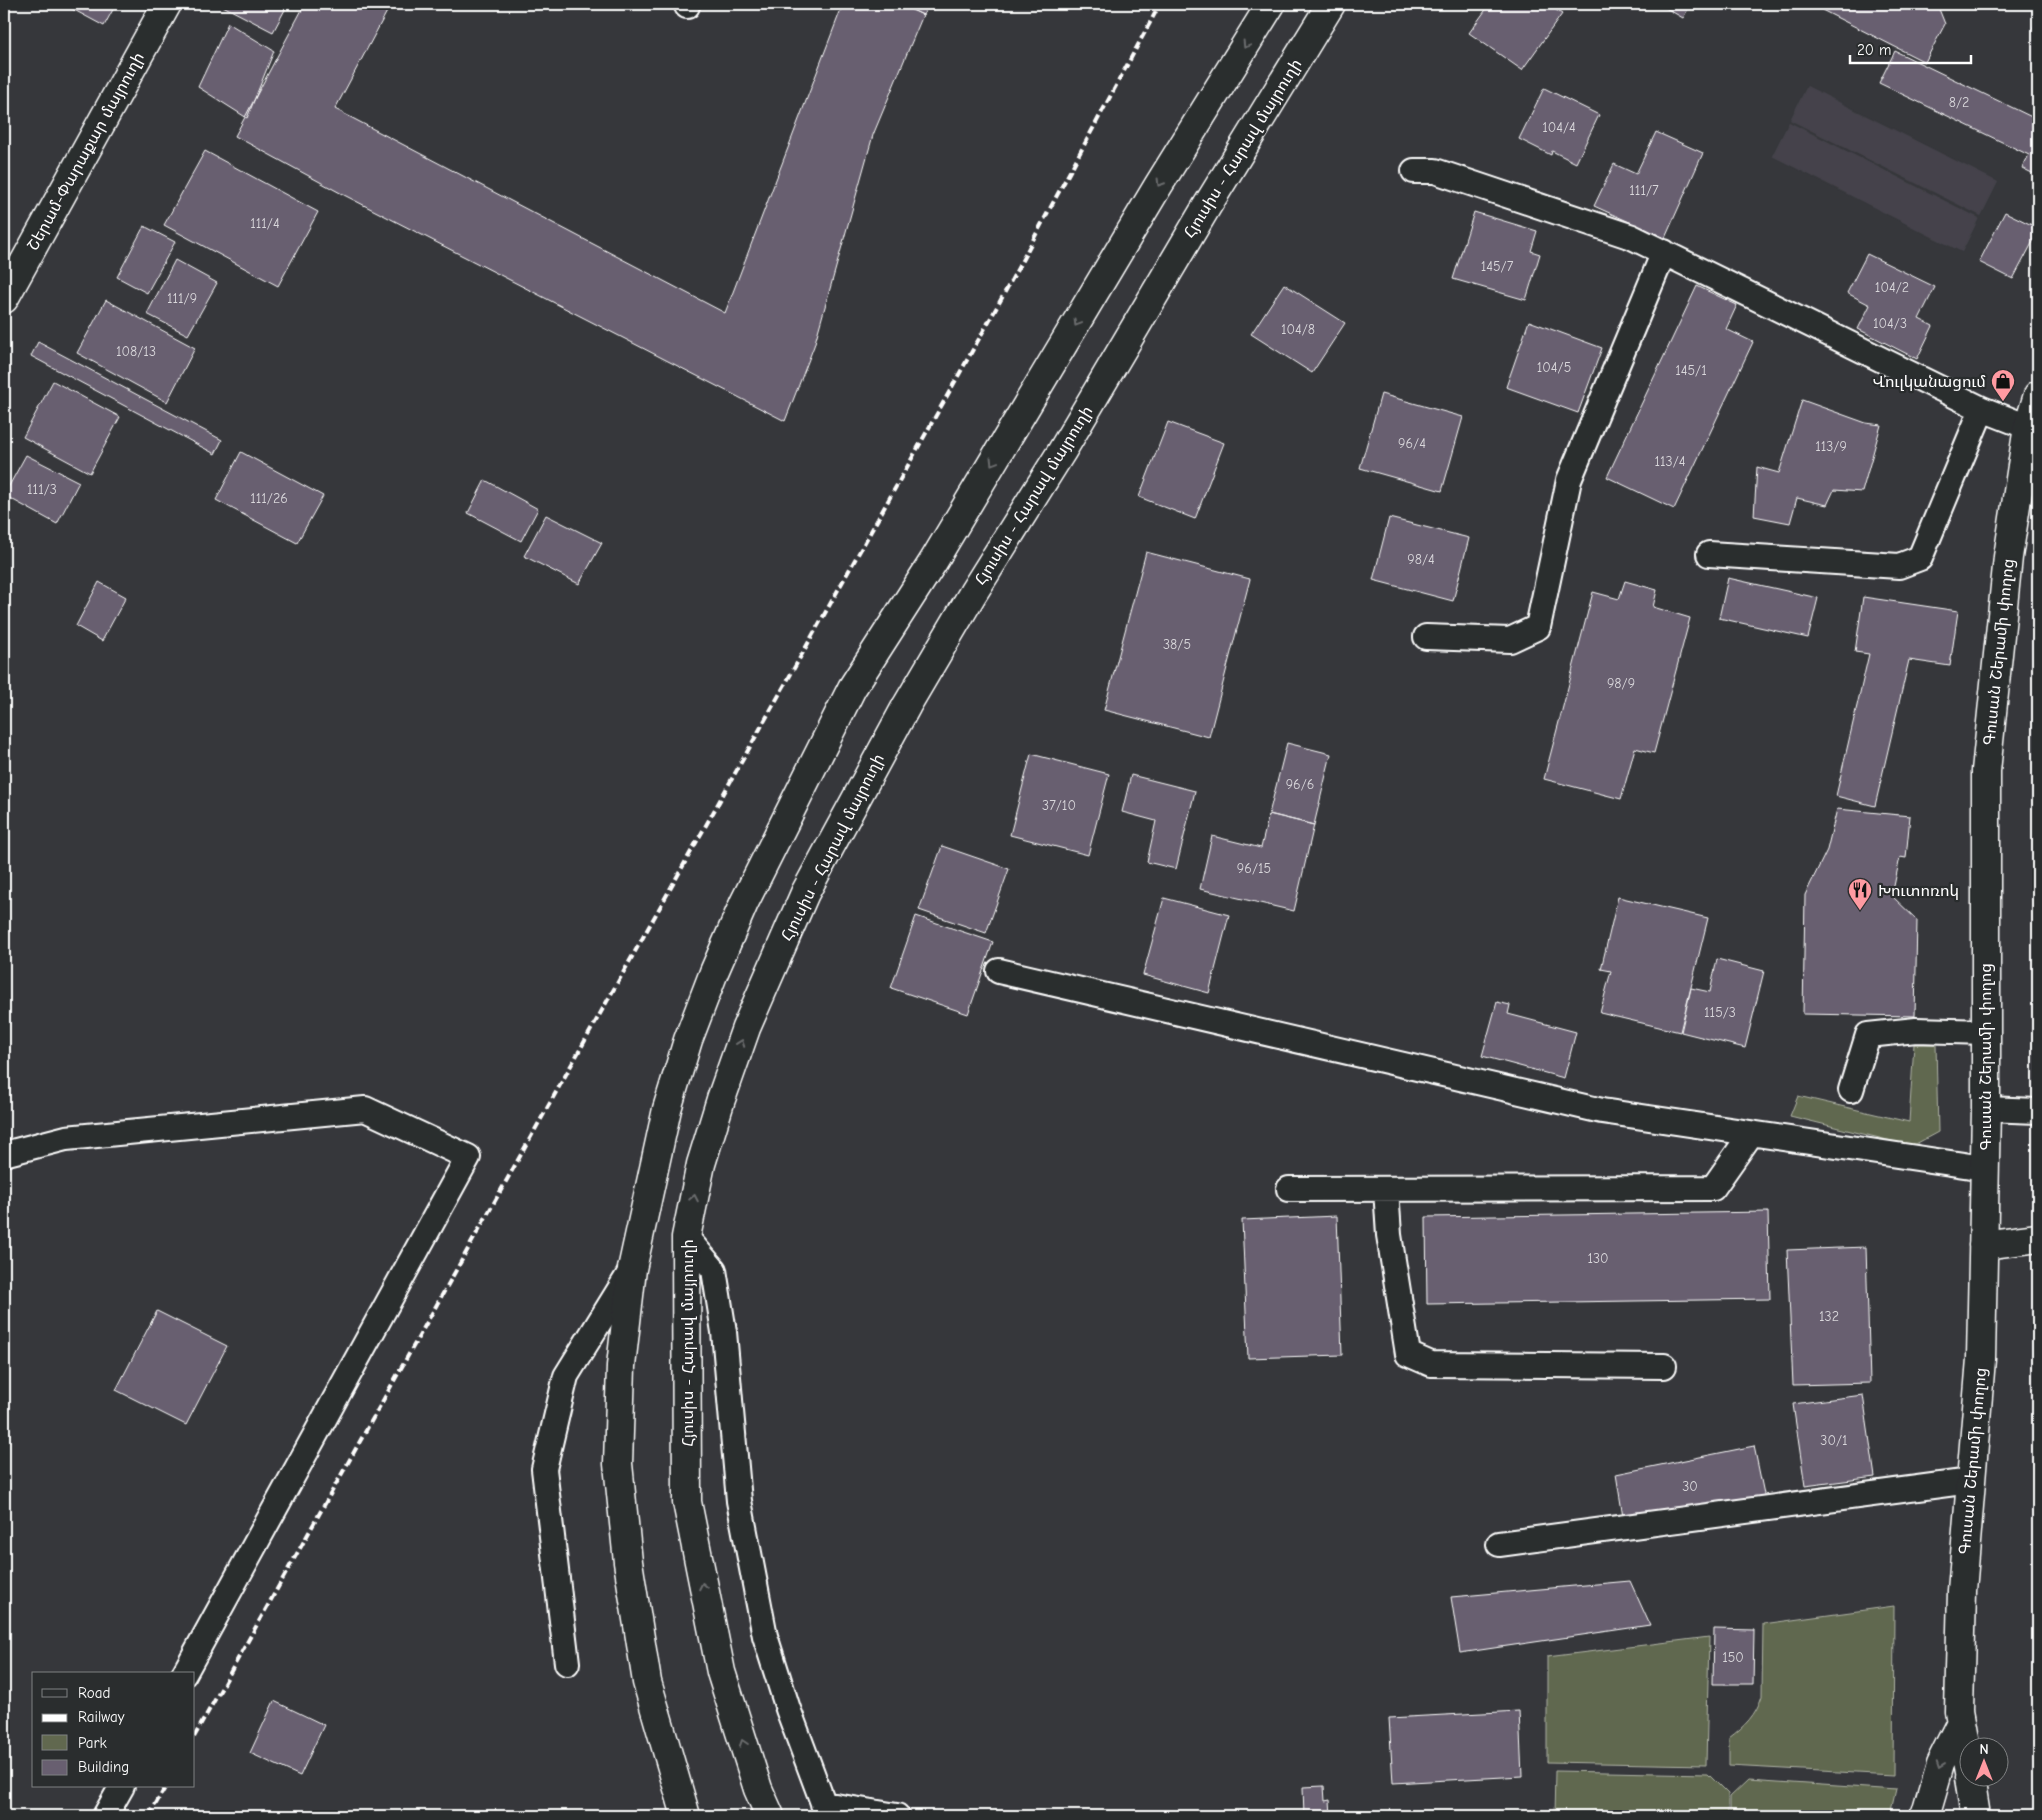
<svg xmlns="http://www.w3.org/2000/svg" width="2042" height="1820" font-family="'Comic Neue','Noto Sans Armenian',sans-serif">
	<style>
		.built { fill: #45434b }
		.green { fill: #61684f; stroke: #b0b4a7 }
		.building { fill: #685f70; stroke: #fff }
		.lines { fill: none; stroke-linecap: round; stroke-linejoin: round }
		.lane-casing { stroke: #fff; stroke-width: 28 }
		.secondary-casing { stroke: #fff; stroke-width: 31 }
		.highway-casing { stroke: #fff; stroke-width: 31 }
		.lane { stroke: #2a2d2e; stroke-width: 24 }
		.secondary { stroke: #2a2d2e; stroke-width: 28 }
		.highway { stroke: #2a2d2e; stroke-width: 28 }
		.rail { stroke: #fff; stroke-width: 4; stroke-dasharray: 8 4; stroke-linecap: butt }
		.oneway { stroke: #6a6c6d }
		.labels { text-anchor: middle; stroke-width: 4.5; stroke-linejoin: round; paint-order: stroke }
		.number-label { font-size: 14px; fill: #d9d7db }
		.street-label { font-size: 16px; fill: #fff; stroke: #2a2d2e }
		.poi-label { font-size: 16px; fill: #fff; stroke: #2a2d2e; text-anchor: end }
	</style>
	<rect width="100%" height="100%" fill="#36373b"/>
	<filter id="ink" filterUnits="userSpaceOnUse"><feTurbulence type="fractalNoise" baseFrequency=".02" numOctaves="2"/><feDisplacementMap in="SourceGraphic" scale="10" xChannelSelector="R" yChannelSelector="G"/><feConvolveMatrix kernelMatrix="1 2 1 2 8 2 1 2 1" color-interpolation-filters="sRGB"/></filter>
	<g filter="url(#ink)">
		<path class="built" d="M 1807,86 L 1998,182 L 1981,216 L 1790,120 Z
			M 1789,122 L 1979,218 L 1962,252 L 1772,156 Z"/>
		<path class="green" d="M 1914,1044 L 1936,1044 L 1938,1132 L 1912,1146 L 1790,1116 L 1798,1096 L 1909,1122 Z
			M 1894,1606 L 1893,1775 L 1729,1766 L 1729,1738 C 1745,1726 1756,1715 1762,1696 L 1763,1624 Z
			M 1709,1637 L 1706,1765 L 1547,1762 L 1547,1657 Z
			M 1555,1771 L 1708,1774 L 1728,1794 L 1728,1816 L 1554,1816 Z
			M 1748,1780 L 1896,1790 L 1890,1816 L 1730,1816 L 1730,1797 Z"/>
		<path class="building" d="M 63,4 L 116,4 L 104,26 Z
			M 222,4 L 288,4 L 273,32 L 221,5 Z
			M 305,4 L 391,4 L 335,109 L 725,313 L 843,4 L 899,4 L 923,15 L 873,135 L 814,346 L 785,421 L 344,195 L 235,136 Z
			M 899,4 L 929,4 L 923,15 Z
			M 1490,4 L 1547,4 L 1562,14 L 1522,70 L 1469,33 Z
			M 1659,4 L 1691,4 L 1683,18 Z
			M 1822,4 L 1937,4 L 1945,24 L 1925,62 L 1822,10 Z
			M 2025,4 L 2038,4 L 2038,10 Z
			M 2038,18 L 2038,30 L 2033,28 Z
			M 228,23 L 274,51 L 247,118 L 198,87 Z
			M 1895,51 L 2038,120 L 2038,176 L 2022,168 L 2029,155 L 1879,83 Z
			M 1544,88 L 1599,115 L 1576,163 L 1552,151 L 1551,155 L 1519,139 Z
			M 1656,132 L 1703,153 L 1665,238 L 1594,206 L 1614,164 L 1636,174 Z
			M 205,151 L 318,212 L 278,286 L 164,225 Z
			M 1474,212 L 1537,231 L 1531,251 L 1540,254 L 1526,300 L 1453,279 Z
			M 2005,212 L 2038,228 L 2038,232 L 2013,279 L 1979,262 Z
			M 144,226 L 175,242 L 147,293 L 117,277 Z
			M 1867,254 L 1935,287 L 1919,319 L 1933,326 L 1917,359 L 1858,329 L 1870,305 L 1847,293 Z
			M 175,260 L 217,283 L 188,335 L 147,314 Z
			M 1284,284 L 1345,323 L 1312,373 L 1251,334 Z
			M 1697,286 L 1737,305 L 1726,329 L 1753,342 L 1674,509 L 1607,477 Z
			M 106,300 L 195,348 L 167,402 L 77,353 Z
			M 1529,321 L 1602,348 L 1578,413 L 1506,387 Z
			M 38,342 L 222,440 L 215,454 L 31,356 Z
			M 53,381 L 120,417 L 90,473 L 23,437 Z
			M 1381,394 L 1463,417 L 1442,491 L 1360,468 Z
			M 1802,400 L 1866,423 L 1881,425 L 1862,492 L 1834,490 L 1827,505 L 1797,498 L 1790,523 L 1754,516 L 1757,467 L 1779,473 Z
			M 1168,422 L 1224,443 L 1195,519 L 1139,497 Z
			M 241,452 L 323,496 L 297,543 L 216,500 Z
			M 26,455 L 79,482 L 57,524 L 4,495 Z
			M 485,480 L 538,509 L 521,541 L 468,513 Z
			M 546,515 L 602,543 L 579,584 L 524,556 Z
			M 1389,518 L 1469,538 L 1453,601 L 1373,580 Z
			M 1146,552 L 1250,579 L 1209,737 L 1104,710 Z
			M 1728,578 L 1818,598 L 1808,638 L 1719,618 Z
			M 1625,581 L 1657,590 L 1653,607 L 1690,618 L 1654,753 L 1635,748 L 1621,799 L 1544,779 L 1593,592 L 1619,599 Z
			M 99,582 L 126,597 L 102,641 L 76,626 Z
			M 1863,597 L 1958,611 L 1950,666 L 1909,660 L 1875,806 L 1836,796 L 1869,654 L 1855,652 Z
			M 1287,743 L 1331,754 L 1314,825 L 1269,814 Z
			M 1031,754 L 1109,774 L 1088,855 L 1010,835 Z
			M 1131,775 L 1195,791 L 1176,869 L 1147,862 L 1156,821 L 1122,812 Z
			M 1837,809 L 1910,816 L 1906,858 L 1900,857 L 1892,896 L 1917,920 L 1915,1016 L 1803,1014 L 1805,895 L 1827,850 Z
			M 1269,814 L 1314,825 L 1294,911 L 1200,889 L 1212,836 L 1261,848 Z
			M 942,846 L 1009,869 L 986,933 L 919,910 Z
			M 1618,897 L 1708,918 L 1680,1032 L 1600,1013 L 1611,971 L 1601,969 Z
			M 1164,898 L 1229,915 L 1209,993 L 1143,975 Z
			M 916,916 L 993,942 L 968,1014 L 891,988 Z
			M 1717,959 L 1764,971 L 1745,1048 L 1681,1032 L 1691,988 L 1710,992 Z
			M 1497,1002 L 1510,1005 L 1508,1014 L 1576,1032 L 1564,1078 L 1482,1056 Z
			M 1768,1212 L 1770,1299 L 1427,1304 L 1426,1217 Z
			M 1337,1216 L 1342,1355 L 1248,1358 L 1242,1220 Z
			M 1866,1247 L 1870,1383 L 1793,1385 L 1787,1250 Z
			M 157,1311 L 227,1346 L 186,1425 L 116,1390 Z
			M 1863,1395 L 1875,1477 L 1805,1486 L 1793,1404 Z
			M 1754,1446 L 1765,1499 L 1623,1517 L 1616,1474 Z
			M 1630,1581 L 1650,1625 L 1460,1653 L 1451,1597 Z
			M 1714,1629 L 1754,1630 L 1753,1684 L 1713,1684 Z
			M 274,1701 L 324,1725 L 300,1776 L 250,1753 Z
			M 1519,1711 L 1522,1776 L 1393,1783 L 1389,1718 Z
			M 1324,1786 L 1325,1801 L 1330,1800 L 1331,1816 L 1304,1816 L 1303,1787 Z
			M 1538,1814 L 1539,1816 L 1506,1816 Z"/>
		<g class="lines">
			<g class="lane-casing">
				<path id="lane" d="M 687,4 L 687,6
					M 1414,171 L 1435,171 L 1632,237 L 1982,409 L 2028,427 L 2038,427
					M 1709,554 L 1899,566 L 1920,558 L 1982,409
					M 1426,637 L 1510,640 L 1538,627 L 1569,480 L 1664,252
					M 999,971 L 1602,1111 L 1984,1168
					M 1851,1090 L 1868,1035 L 1916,1030 L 1986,1032
					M 1986,1109 L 2038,1111
					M 4,1154 L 66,1138 L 365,1109 L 468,1157 L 184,1674
					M 1289,1189 L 1713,1188 L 1751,1134
					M 1386,1189 L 1389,1235 L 1408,1354 L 1431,1364 L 1664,1366
					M 686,1237 L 714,1270 L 724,1332 L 739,1501 L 765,1636 L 788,1709 L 828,1816
					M 1499,1544 L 1970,1481
					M 567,1663 L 544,1469 L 566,1376 L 631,1271
					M 823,1804 L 897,1816
					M 105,1816 L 122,1786"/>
			</g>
			<g class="secondary-casing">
				<path id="secondary" d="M 4,299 L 167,4
					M 1983,1245 L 2038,1238
					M 1970,1773 L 1959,1711 L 1962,1591 L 1981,1359 L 1986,1109 L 1986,771 L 2008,557 L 2028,427 L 2038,395
					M 1970,1778 L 1976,1816
					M 1925,1816 L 1940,1764 L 1961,1722"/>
			</g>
			<g class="highway-casing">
				<path id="highway" d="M 686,1816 L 647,1682 L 628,1562 L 618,1464 L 621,1366 L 632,1269 L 667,1109 L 688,1040 L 714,972 L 744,903 L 852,688 L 933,562 L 1158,186 L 1271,4
					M 770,1816 L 758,1789 L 721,1672 L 687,1502 L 686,1237 L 701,1164 L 721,1099 L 746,1028 L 805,893 L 907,705 L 973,593 L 1062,451 L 1207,206 L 1331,4"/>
			</g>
			<use href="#lane" class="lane"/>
			<use href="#secondary" class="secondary"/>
			<use href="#highway" class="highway"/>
			<path class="rail" d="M 194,1737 L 998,305 L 1160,4
				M 149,1816 L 166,1786"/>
		</g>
		<defs><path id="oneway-chevron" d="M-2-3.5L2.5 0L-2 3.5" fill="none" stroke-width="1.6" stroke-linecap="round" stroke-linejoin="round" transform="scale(1.25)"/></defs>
		<g class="oneway">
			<use href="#oneway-chevron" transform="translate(1246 45) rotate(122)"/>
			<use href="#oneway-chevron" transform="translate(1160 183) rotate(122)"/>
			<use href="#oneway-chevron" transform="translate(1077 323) rotate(121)"/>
			<use href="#oneway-chevron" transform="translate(993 462) rotate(121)"/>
			<use href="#oneway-chevron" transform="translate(741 1043) rotate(-70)"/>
			<use href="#oneway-chevron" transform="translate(694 1198) rotate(-79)"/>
			<use href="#oneway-chevron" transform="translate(703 1586) rotate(-101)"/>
			<use href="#oneway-chevron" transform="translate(743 1743) rotate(-108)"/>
			<use href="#oneway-chevron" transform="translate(1940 1765) rotate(110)"/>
		</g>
	</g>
	<defs>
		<g id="shop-pin" transform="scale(1.25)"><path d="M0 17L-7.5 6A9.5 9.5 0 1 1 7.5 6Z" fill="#ff9aa2" stroke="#2a2d2e"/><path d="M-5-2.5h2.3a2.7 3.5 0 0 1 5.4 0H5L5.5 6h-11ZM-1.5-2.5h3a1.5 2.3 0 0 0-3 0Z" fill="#111"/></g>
		<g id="restaurant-pin" transform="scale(1.25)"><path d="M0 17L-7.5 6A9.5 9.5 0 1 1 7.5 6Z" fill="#ff9aa2" stroke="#2a2d2e"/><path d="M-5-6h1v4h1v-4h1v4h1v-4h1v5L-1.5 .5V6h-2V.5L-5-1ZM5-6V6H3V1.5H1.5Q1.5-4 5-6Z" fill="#111"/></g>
	</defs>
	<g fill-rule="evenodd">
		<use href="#shop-pin" x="2003" y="381"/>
		<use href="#restaurant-pin" x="1860" y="890"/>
	</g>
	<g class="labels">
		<g class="number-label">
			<text x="1959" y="107">8/2</text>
			<text x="1559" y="132">104/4</text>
			<text x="1644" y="195">111/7</text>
			<text x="265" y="228">111/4</text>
			<text x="1497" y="271">145/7</text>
			<text x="1892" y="292">104/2</text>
			<text x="182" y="303">111/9</text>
			<text x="1890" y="328">104/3</text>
			<text x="1298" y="334">104/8</text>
			<text x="136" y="356">108/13</text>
			<text x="1554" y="372">104/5</text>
			<text x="1691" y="375">145/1</text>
			<text x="1412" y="448">96/4</text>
			<text x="1831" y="451">113/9</text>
			<text x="1670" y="466">113/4</text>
			<text x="42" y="494">111/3</text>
			<text x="269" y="503">111/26</text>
			<text x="1421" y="564">98/4</text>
			<text x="1177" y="649">38/5</text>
			<text x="1621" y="688">98/9</text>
			<text x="1300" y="789">96/6</text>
			<text x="1059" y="810">37/10</text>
			<text x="1254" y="873">96/15</text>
			<text x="1720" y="1017">115/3</text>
			<text x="1598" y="1263">130</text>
			<text x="1829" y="1321">132</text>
			<text x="1834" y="1445">30/1</text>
			<text x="1690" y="1491">30</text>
			<text x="1733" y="1662">150</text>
		</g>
		<g class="street-label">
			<text transform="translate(1242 148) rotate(-58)" y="6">Հյուսիս - Հարավ մայրուղի</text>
			<text transform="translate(85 151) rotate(-61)" y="6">Շերամ-Փարաքար մայրուղի</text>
			<text transform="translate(1033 495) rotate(-58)" y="6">Հյուսիս - Հարավ մայրուղի</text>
			<text transform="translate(1998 652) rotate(-84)" y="6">Գուսան Շերամի փողոց</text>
			<text transform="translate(832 847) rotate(-63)" y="6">Հյուսիս - Հարավ մայրուղի</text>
			<text transform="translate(1985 1057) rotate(-90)" y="6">Գուսան Շերամի փողոց</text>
			<text transform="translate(687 1343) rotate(-90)" y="6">Հյուսիս - Հարավ մայրուղի</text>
			<text transform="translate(1972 1461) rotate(-85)" y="6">Գուսան Շերամի փողոց</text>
		</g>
		<g class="poi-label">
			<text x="1986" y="387">Վուլկանացում</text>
			<text x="1878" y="896" text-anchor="start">Խուտոռոկ</text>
		</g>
	</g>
	<rect width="2042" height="1820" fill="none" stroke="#2a2d2e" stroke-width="20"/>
	<rect x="10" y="10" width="2022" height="1800" fill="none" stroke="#fff" stroke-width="2" filter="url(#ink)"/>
	<rect x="32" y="1672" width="162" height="115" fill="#2a2d2e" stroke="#7f8182"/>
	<rect x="42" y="1689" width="25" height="8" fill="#2a2d2e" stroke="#7f8182"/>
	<text x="78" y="1698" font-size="15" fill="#ffffff">Road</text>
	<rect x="42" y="1714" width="25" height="8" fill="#ffffff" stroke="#7f8182"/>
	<text x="78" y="1722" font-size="15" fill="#ffffff">Railway</text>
	<rect x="42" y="1735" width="25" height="15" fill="#61684f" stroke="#7f8182"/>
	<text x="78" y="1748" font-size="15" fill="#ffffff">Park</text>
	<rect x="42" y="1760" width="25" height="15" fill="#685f70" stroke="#7f8182"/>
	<text x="78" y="1772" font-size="15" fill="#ffffff">Building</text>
	<g transform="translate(1984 1762)"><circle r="24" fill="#2a2d2e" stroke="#7f8182"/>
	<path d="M0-4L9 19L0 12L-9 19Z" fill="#ff9aa2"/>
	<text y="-8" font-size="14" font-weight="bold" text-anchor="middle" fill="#ffffff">N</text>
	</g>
	<path d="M1850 55v8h121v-8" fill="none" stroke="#ffffff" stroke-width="2.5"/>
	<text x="1857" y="55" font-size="15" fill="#ffffff" stroke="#2a2d2e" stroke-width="4" paint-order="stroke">20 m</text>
</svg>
